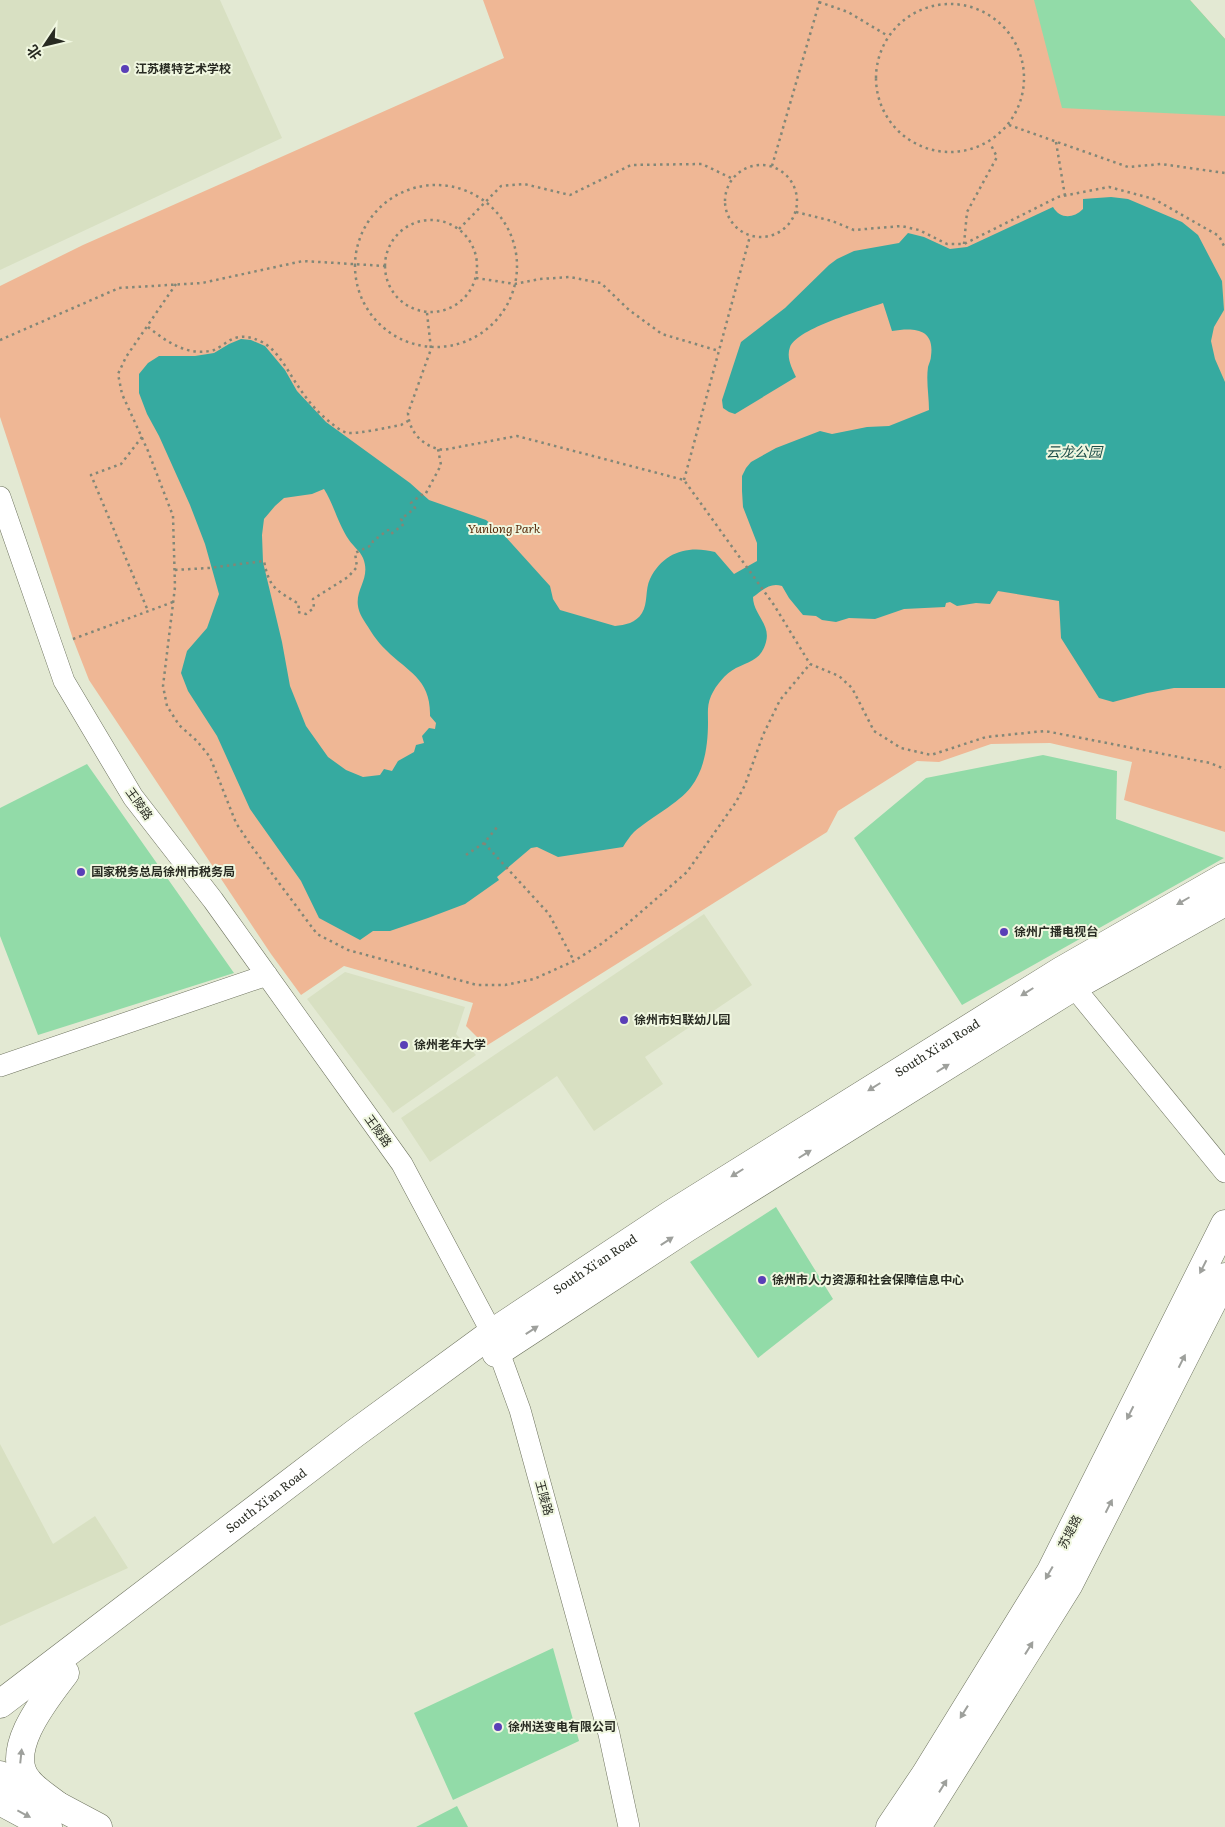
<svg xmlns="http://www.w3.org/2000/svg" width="1225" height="1827" font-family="Literata,'Noto Sans SC',serif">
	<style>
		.built { fill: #d8e0c2 }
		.green { fill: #efb795 }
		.water { fill: #36aaa0; fill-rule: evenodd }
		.building { fill: #92dba8 }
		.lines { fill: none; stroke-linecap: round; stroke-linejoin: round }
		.minor-casing { stroke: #6d725e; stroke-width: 22 }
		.major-casing { stroke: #6d725e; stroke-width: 29 }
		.path { stroke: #828777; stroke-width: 2.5; stroke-dasharray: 2.5 4; stroke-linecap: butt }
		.minor { stroke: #fff; stroke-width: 21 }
		.major { stroke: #fff; stroke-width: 28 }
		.oneway { fill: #9ea09c }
		.poi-dot { fill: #5a3fb7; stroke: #f0f7e0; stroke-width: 2 }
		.labels { text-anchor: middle; stroke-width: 4; stroke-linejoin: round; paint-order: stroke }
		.poi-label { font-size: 12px; font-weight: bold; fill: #282b22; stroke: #f0f7e0; text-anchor: start }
		.park-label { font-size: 12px; font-style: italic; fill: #592c0b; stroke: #f0f7e0 }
		.street-label { font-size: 12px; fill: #282b22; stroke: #f0f7e0 }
		.water-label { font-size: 14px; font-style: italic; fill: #1e4f4a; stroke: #f0f7e0 }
	</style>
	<rect width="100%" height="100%" fill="#e3e9d3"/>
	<path class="built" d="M 0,0 L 220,0 L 282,138 L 0,270 Z
		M 704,914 L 752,985 L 645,1057 L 663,1084 L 594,1131 L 557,1076 L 430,1162 L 401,1118 Z
		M 345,972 L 465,1007 L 456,1034 L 476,1055 L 393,1113 L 307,999 Z
		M 0,1444 L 53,1544 L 95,1516 L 128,1568 L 0,1626 Z"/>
	<path class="green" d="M 483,0 L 1190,0 L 1225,39 L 1225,832 L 1124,800 L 1132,762 L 1050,743 L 991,744 L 939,762 L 917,761 L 838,811 L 827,832 L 486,1046 L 466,1026 L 473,1003 L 344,966 L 301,995 L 271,954 L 89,680 L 73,639 L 0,417 L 0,286 L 83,245 L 504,58 Z"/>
	<path class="water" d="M 1111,197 L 1128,199 L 1182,222 L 1198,235 L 1222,281 L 1224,310 L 1214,327 L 1211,341 L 1215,359 L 1225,382 L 1225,688 L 1174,688 L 1147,693 L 1113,702 L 1099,698 L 1061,638 L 1059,601 L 998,591 L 990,604 L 976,603 L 957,606 L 950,602 L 946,603 L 945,607 L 904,609 L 875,619 L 849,618 L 836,622 L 822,620 L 816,616 L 803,615 L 789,598 L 782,586 C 770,582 763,590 753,597 C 753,614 771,624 766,642 C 761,660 750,661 736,668 C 725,674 716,685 711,696 C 707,705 708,713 708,722 C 708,744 705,769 691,787 C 679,803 650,818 634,832 C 630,836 626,842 623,847 L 558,857 L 537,847 L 531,848 L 497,877 L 499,880 L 465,904 L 428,918 L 390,931 L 373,931 L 360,940 L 319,918 L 301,881 L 250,809 L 217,736 L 188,691 L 181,673 L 187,651 L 207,628 L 219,594 L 205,544 L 190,505 L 159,436 L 147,414 L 139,393 L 139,374 L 148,363 L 159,356 L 195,356 L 214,353 L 229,344 L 241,339 L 251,340 L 265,346 L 285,370 L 297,391 L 326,422 L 410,483 L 429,500 L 486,520 L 504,535 L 550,586 L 553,599 L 560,610 L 615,626 C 625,625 636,623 642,613 C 648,604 645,589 650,579 C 663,552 688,545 715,552 L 734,574 L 757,561 L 757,543 L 743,507 L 742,491 L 742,476 L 746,468 L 751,462 L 776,448 L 820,431 L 832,434 L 867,427 L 889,426 L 929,410 C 929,396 926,381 928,367 C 929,363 931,360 931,356 C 935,327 912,328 892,331 L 883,303 C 863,310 798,328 790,347 C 786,358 792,368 796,377 L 735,414 L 729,412 L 723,408 L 722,400 L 741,342 L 785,308 L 829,265 L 837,259 L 854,251 L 899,243 L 908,233 L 924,237 L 950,249 L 967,247 L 1053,207 C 1060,219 1073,219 1083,209 L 1083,199 ZM 324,489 C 334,505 338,524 349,540 C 353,546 360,551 363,558 C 373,583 347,592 363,619 C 370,630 377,642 386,650 C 408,672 431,679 430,716 L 436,723 L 435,729 L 429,728 L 422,736 L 424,743 L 416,745 L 414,752 L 398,761 L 392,771 L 384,769 L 380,775 L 363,777 L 346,770 L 328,757 L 306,726 L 290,686 L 282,642 L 263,562 L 262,535 L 264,519 L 275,506 L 284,498 L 312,494 Z"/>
	<path class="building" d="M 1034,0 L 1190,0 L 1225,39 L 1225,116 L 1062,108 Z
		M 1043,755 L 1117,771 L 1116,819 L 1224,858 L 962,1005 L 854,838 L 926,778 Z
		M 87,764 L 234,973 L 38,1035 L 0,936 L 0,808 Z
		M 776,1207 L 833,1299 L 758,1358 L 690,1262 Z
		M 553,1648 L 579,1741 L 453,1800 L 414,1713 Z
		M 457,1806 L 468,1827 L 416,1827 Z"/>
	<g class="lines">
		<g class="minor-casing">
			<path id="minor" d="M 0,497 L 64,681 L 133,797 L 213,900 L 402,1164 L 492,1333 L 520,1410 L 609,1734 L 629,1827
				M 1064,975 L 1225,1172
				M 0,1066 L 267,975"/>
		</g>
		<g class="major-casing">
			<g id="major">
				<path d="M 496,1353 L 688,1227 L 1073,987 L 1225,902"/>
				<path id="s1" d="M 0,1704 L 354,1434 L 492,1333 L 670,1215 L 1061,971 L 1225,877"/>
				<path d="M 0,1775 L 98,1827"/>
				<path d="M 0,1801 L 48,1827"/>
				<path d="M 58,1806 C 48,1798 35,1790 28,1781 C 2,1751 47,1697 65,1673"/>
				<path d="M 890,1827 L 925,1775 L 1051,1571 L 1225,1224"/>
				<path d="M 917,1827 L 1069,1584 L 1225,1277"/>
			</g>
		</g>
		<path class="path" d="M 819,2 L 848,12 L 888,36
			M876 78a74 74 0 1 1 148 0a74 74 0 1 1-148 0Z
			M 1009,125 L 1128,167 L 1161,164 L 1225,173
			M 1056,142 L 1065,196
			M725 201a36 36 0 1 1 72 0a36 36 0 1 1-72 0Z
			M 772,166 L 820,0
			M355 266a81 81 0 1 1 162 0a81 81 0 1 1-162 0Z
			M 796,212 L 832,221 L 854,230 L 901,226 L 919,230 L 947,244 L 964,244 L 1058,197 L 1109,187 L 1154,199 L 1219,236 L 1225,248
			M385 266a46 46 0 1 1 92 0a46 46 0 1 1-92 0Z
			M 459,229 L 501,186 L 524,184 L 570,195 L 631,165 L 702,164 L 733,179
			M 964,244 L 967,212 L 997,157 L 990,143
			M 476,278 L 515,284 L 540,279 L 570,277 L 601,283 L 629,310 L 662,334 L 719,351
			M 176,284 L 126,357 L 118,374 L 122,394 L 148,451 L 173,516 L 175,587 L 163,686 L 167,706 L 179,725 L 197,741 L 210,757 L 236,823 L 250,844 L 317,934 L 348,950 L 477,985 L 505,985 L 534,979 L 574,961 L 601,944 L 626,925 L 687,872 L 736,802 L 745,785 L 763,735 L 780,700 L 810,664
			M 427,313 L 431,349 L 408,413 C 409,433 424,447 443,450 L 517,436 L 684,480 L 774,605 L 810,664 L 839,676 L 852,688 L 874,731 L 901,748 L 931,755 L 986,737 L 1045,731 L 1210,763 L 1225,769
			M 148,327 C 167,342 188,357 214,350 C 218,348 223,345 227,342 C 239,334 250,336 262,342 C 279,351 288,372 298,386 C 307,400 318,413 331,423 C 336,427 342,432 348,433 C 359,434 389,427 401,425 L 408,421
			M 0,340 L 119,288 L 202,283 L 303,261 L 385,266
			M 142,437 L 121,464 L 91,475 L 148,611
			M 684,480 L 750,236
			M 175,570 L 209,568 L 264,561 C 269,588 276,590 299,604 L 298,612 L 306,614 L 314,608 L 313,599 L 348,577 L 357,567 L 355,553 L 372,545 L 373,541 L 388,530 L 391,534 L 404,524 L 401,519 L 415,508 L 411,503 L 421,495 L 425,495 L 441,465 L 438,449
			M 73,639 L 173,602
			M 484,843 L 549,914 L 574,961
			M 466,855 L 484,843 L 498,826"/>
		<use href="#minor" class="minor"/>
		<use href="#major" class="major"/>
	</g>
	<defs><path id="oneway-solid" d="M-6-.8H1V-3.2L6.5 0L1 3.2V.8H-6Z" transform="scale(1.25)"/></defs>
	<g class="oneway">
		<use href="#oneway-solid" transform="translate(1183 901) rotate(150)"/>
		<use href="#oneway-solid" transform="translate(1027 992) rotate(148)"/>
		<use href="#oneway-solid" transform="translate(943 1068) rotate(-32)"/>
		<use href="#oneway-solid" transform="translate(874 1087) rotate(148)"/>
		<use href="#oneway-solid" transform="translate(805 1154) rotate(-32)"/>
		<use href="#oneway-solid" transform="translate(737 1173) rotate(148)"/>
		<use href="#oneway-solid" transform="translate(667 1241) rotate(-33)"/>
		<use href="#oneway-solid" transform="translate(1203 1267) rotate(117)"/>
		<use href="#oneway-solid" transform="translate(532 1330) rotate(-33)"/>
		<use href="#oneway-solid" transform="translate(1182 1361) rotate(-63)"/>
		<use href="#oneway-solid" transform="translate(1130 1413) rotate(117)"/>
		<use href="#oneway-solid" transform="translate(1109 1506) rotate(-63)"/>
		<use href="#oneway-solid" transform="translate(1049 1573) rotate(120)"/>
		<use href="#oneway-solid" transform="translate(1029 1648) rotate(-58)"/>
		<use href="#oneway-solid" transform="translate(964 1712) rotate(122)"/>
		<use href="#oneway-solid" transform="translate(21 1756) rotate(-84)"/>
		<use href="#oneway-solid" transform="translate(943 1786) rotate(-58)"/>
		<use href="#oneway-solid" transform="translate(24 1814) rotate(28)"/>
	</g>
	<g class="poi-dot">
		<circle cx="125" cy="69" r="5"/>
		<circle cx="81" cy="872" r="5"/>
		<circle cx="1004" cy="932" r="5"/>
		<circle cx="624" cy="1020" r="5"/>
		<circle cx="404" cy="1045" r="5"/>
		<circle cx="762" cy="1280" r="5"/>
		<circle cx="498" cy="1727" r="5"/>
	</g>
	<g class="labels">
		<g class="poi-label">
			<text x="135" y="73">江苏模特艺术学校</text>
			<text x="91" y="876">国家税务总局徐州市税务局</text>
			<text x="1014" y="936">徐州广播电视台</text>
			<text x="634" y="1024">徐州市妇联幼儿园</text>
			<text x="414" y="1049">徐州老年大学</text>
			<text x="772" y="1284">徐州市人力资源和社会保障信息中心</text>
			<text x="508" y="1731">徐州送变电有限公司</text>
		</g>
		<g class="park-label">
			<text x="504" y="533">Yunlong Park</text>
		</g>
		<g class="street-label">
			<text transform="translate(139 804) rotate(54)" y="4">王陵路</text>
			<text dy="4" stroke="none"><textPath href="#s1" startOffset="1145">South Xi'an Road</textPath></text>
			<text transform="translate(378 1131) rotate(54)" y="4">王陵路</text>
			<text dy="4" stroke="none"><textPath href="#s1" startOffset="740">South Xi'an Road</textPath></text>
			<text transform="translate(544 1498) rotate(75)" y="4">王陵路</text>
			<text dy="4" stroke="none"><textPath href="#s1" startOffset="335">South Xi'an Road</textPath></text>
			<text transform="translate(1070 1532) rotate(-63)" y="4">苏堤路</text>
		</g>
		<g class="water-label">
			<text x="1074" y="457">云龙公园</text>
		</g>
	</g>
	<g transform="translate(45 45) rotate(235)" stroke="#f0f7e0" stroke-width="4" paint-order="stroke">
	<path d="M0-4L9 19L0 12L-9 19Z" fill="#282b22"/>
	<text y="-8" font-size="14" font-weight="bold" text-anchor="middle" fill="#282b22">北</text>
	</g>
</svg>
